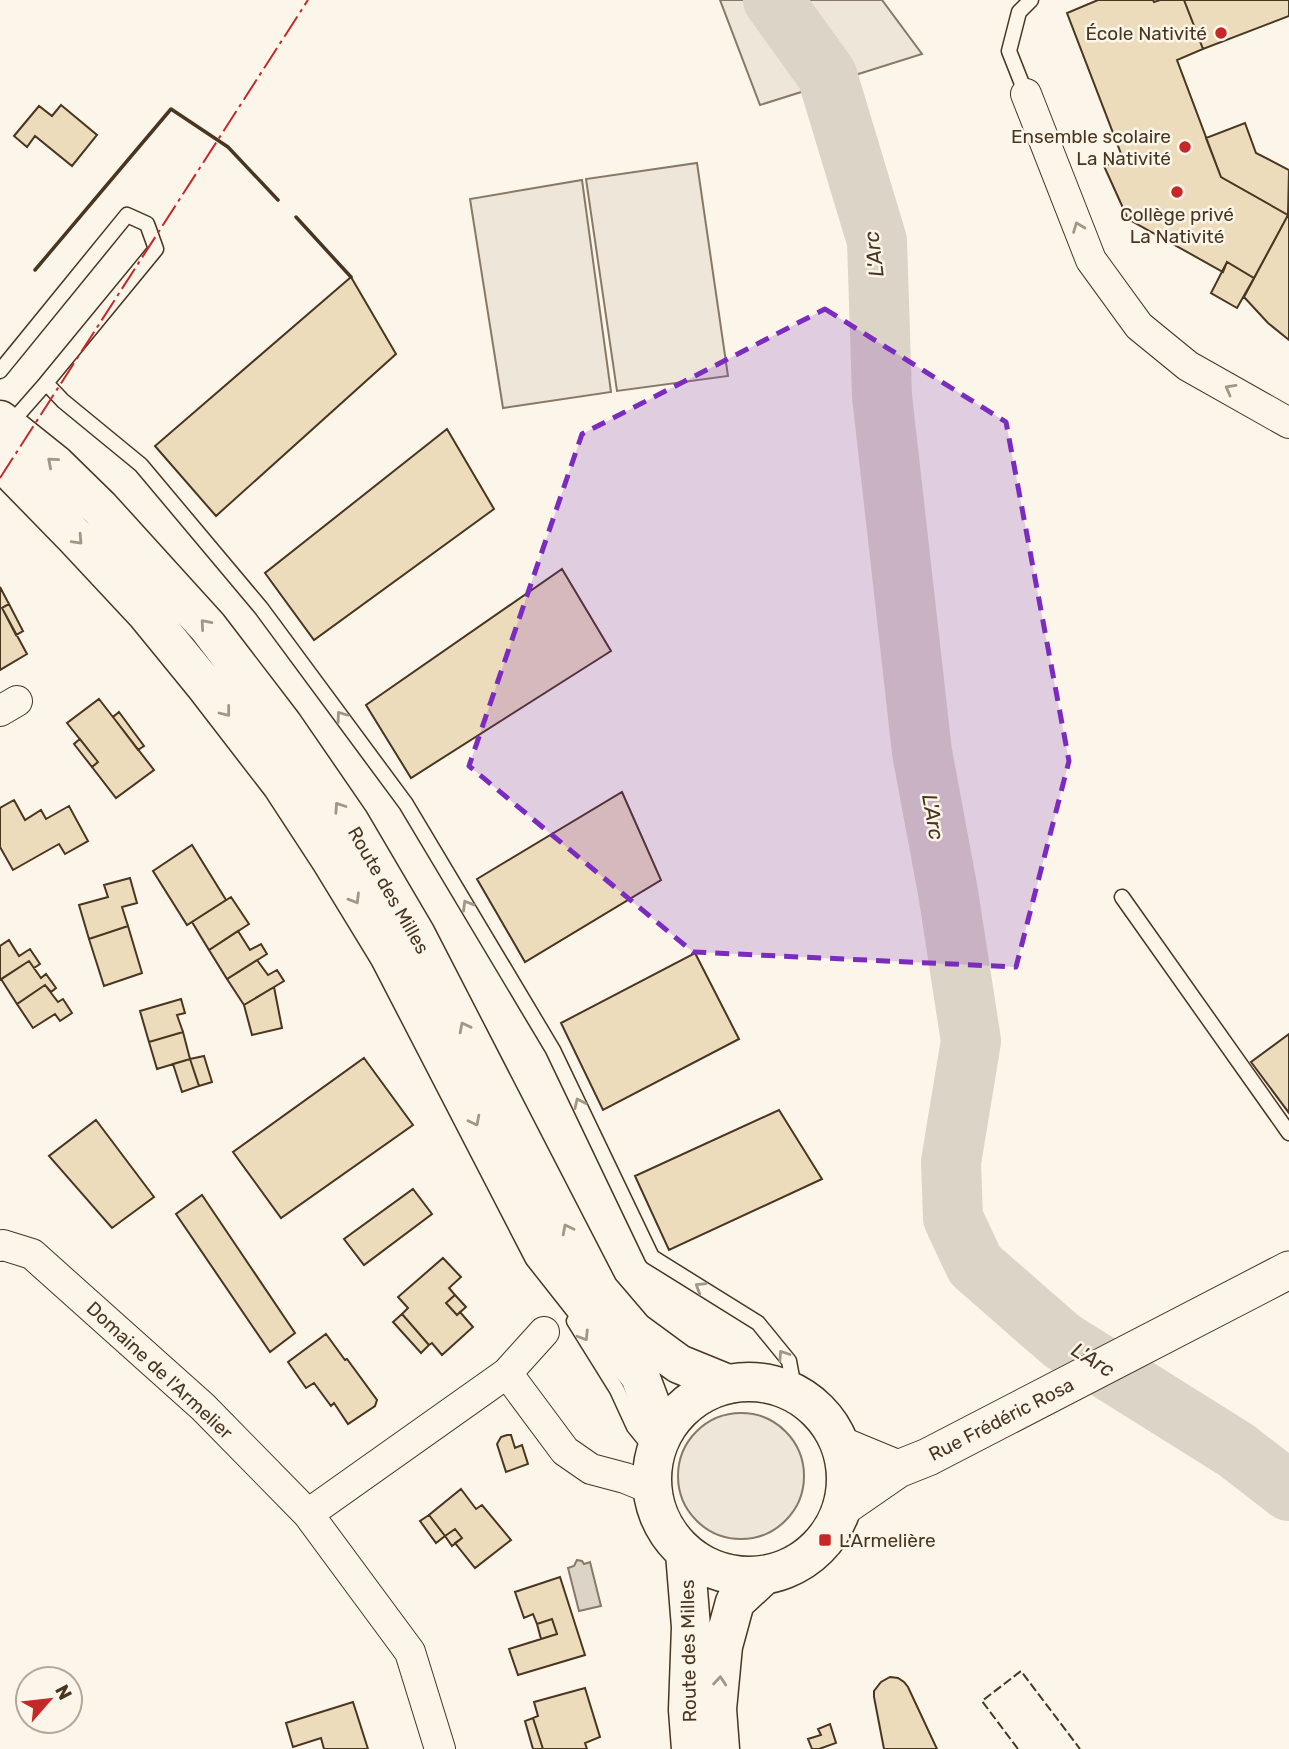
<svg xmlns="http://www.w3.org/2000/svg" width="1289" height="1749" font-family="Rubik,sans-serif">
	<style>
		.green { fill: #ede6d9; stroke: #887966; stroke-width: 2 }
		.water { fill: #dcd4c6; stroke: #887966; stroke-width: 2 }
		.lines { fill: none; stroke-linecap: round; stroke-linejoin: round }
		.river { stroke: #dcd4c6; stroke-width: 60 }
		.building { fill: #ecdcbc; stroke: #4a3520; stroke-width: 2 }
		.service-casing { stroke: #4a3520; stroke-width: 17 }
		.minor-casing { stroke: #4a3520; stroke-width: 32 }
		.tertiary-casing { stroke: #4a3520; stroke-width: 39 }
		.primary-casing { stroke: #4a3520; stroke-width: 41 }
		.service { stroke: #fbf6e9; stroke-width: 14 }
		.minor { stroke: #fbf6e9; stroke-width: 30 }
		.tertiary { stroke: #fbf6e9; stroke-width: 37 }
		.primary { stroke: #fbf6e9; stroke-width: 38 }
		.fence { stroke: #4a3520; stroke-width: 2; stroke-dasharray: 9 3.5; stroke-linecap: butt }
		.wall { stroke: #4a3520; stroke-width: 3.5 }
		.power { stroke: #c62828; stroke-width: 2; stroke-dasharray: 24 5 3.5 5; stroke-linecap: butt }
		.oneway { stroke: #a29684 }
		.marked { fill: #7b2cbf; fill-opacity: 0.2; stroke: #7b2cbf; stroke-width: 5; stroke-dasharray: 14 9; stroke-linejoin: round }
		.poi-dot { fill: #c62828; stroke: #fbf6e9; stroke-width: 2.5 }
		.labels { text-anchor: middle; stroke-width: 5; stroke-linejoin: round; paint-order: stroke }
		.poi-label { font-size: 19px; fill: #4a3520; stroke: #fbf6e9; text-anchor: end }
		.street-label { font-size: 19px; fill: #4a3520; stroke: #fbf6e9 }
		.water-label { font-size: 21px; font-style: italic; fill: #4a3520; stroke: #fbf6e9 }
	</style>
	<rect width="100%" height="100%" fill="#fbf6e9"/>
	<path class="green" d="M 720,0 L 882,0 L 922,54 L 760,105 Z
		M 697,163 L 728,376 L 617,391 L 586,179 Z
		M 582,180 L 611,392 L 503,408 L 470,199 Z
		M678 1476a63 63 0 1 1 126 0a63 63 0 1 1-126 0Z"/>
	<path class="water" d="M 577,1560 L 582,1561 L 584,1564 L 590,1562 L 601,1606 L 579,1611 L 568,1568 L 574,1566 Z"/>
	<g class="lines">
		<path class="river" d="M 773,0 L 827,75 L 877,241 L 882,396 L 922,752 L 948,892 L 971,1041 L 951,1162 L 953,1218 L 975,1265 L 1062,1341 L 1236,1450 L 1289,1491"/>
	</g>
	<path class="building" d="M 1098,0 L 1153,0 L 1154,2 L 1160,0 L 1184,0 L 1203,49 L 1177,60 L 1221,177 L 1288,215 L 1254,278 L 1227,262 L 1223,272 L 1128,219 L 1104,166 L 1123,159 L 1067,13 Z
		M 1184,0 L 1289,0 L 1289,16 L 1203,49 Z
		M 61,105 L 97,135 L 72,166 L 35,136 L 27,147 L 14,136 L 39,106 L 52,116 Z
		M 1245,123 L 1256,153 L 1289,170 L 1288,215 L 1221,177 L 1206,138 Z
		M 1288,215 L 1289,215 L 1289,340 L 1268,323 L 1244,297 Z
		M 1227,262 L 1254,278 L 1237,308 L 1211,293 Z
		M 351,277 L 396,354 L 216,516 L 155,446 Z
		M 447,429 L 494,509 L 314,640 L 265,573 Z
		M 562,569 L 611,651 L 411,778 L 366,705 Z
		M 0,587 L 9,604 L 2,608 L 27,654 L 0,670 Z
		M 9,604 L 23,631 L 16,635 L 2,608 Z
		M 99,699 L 154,770 L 116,798 L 92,767 L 98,762 L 67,723 Z
		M 119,712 L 144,746 L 138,750 L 113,717 Z
		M 80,739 L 98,762 L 92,767 L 74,744 Z
		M 622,792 L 661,880 L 525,962 L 477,879 Z
		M 14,800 L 25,820 L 41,810 L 46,819 L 69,806 L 88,841 L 65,854 L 59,844 L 13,870 L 0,847 L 0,808 Z
		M 192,845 L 226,900 L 187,925 L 153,871 Z
		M 130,878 L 137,903 L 122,907 L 128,926 L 89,939 L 79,905 L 108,897 L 104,885 Z
		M 231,897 L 249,924 L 209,950 L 192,922 Z
		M 128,926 L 142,973 L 104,986 L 89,939 Z
		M 238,931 L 250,950 L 261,944 L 267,954 L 227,979 L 209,950 Z
		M 9,940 L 19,956 L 30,949 L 40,964 L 34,968 L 29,961 L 0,980 L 0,946 Z
		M 695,953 L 739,1039 L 603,1110 L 561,1023 Z
		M 257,960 L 268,975 L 277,970 L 284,981 L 244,1005 L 227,979 Z
		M 29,961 L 41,978 L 46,974 L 56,988 L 51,992 L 45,985 L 17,1004 L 1,979 Z
		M 45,985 L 58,1002 L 63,999 L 72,1013 L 60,1021 L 55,1014 L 33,1028 L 17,1004 Z
		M 274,987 L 282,1028 L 252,1035 L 244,1005 Z
		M 181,999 L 185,1013 L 177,1015 L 183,1032 L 149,1042 L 140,1011 Z
		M 183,1032 L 190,1059 L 157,1069 L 149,1042 Z
		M 1289,1034 L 1289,1113 L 1251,1062 Z
		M 204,1056 L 212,1082 L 199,1086 L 190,1059 Z
		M 364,1058 L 413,1125 L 281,1218 L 233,1152 Z
		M 190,1059 L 199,1086 L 182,1092 L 173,1064 Z
		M 779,1110 L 822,1179 L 669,1250 L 635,1176 Z
		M 96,1120 L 154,1197 L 112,1228 L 49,1156 Z
		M 413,1189 L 432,1214 L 364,1265 L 344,1239 Z
		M 202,1195 L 295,1333 L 270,1352 L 176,1214 Z
		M 443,1258 L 461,1277 L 449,1288 L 455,1295 L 446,1303 L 457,1315 L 460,1312 L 473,1327 L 442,1355 L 432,1343 L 429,1345 L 402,1314 L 408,1308 L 398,1297 Z
		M 455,1295 L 466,1307 L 457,1315 L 446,1303 Z
		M 402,1314 L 429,1345 L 421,1353 L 393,1322 Z
		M 326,1334 L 345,1360 L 347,1359 L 377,1400 L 375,1406 L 348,1424 L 334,1403 L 331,1406 L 314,1383 L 306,1388 L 288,1362 Z
		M 507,1435 L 511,1435 L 515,1448 L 522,1445 L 528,1464 L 506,1472 L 497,1444 L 501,1437 Z
		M 461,1489 L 476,1509 L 482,1505 L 511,1540 L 475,1568 L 455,1543 L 462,1538 L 455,1529 L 445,1536 L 429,1515 Z
		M 429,1515 L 445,1536 L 436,1543 L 420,1521 Z
		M 455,1529 L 462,1538 L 452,1546 L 445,1536 Z
		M 560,1577 L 585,1655 L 518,1675 L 509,1649 L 557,1634 L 552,1619 L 537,1624 L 533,1614 L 524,1618 L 515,1592 Z
		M 552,1619 L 557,1634 L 541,1639 L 537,1624 Z
		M 890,1677 L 898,1678 L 904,1682 L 908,1687 L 937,1749 L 884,1749 L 874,1697 L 874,1691 L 881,1682 Z
		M 585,1688 L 600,1737 L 585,1743 L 587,1749 L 543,1749 L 533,1718 L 538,1716 L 534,1702 Z
		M 353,1702 L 368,1749 L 324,1749 L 321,1738 L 293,1747 L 286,1723 Z
		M 533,1718 L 543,1749 L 533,1749 L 525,1721 Z
		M 830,1724 L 836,1743 L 819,1749 L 812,1749 L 808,1739 L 821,1735 L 818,1729 Z"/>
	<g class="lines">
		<g class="service-casing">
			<path id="service" d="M 1026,94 L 1009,51 L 1019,12 L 1031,0
				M 0,371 L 127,215 L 147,224 L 156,249 L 46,383 L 63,401 L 141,465 L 261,608 L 406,804 L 553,1050 L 652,1257 L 758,1323 L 789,1361 L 795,1393
				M 10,424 L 46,383
				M 1122,897 L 1289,1133
				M 574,1321 L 617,1390 L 634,1427 L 656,1454"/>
		</g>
		<g class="minor-casing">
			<path id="minor" d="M 1026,94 L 1091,260 L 1139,326 L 1188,366 L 1289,423
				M 0,711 L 17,701
				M 0,1246 L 3,1245 L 32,1254 L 203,1407 L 308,1514
				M 507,1373 L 544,1332
				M 440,1749 L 410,1652 L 308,1514 L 507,1373 L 565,1451 L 591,1469 L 625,1478 L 652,1489"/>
		</g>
		<g class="tertiary-casing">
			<path id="tertiary" d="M 840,1445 L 898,1469
				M 843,1507 L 898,1469 L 928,1457 L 1289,1270"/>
		</g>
		<g class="primary-casing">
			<path id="primary" d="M 0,420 L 55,464 L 100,508 L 208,627 L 283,725 L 349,821 L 416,935 L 599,1290 L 634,1331 L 679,1364 L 728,1384
				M 0,460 L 75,537 L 146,613 L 204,684 L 282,785 L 331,860 L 389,955 L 543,1253 L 640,1376 L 662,1435
				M652 1479a97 97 0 1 1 194 0a97 97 0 1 1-194 0Z
				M 685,1553 L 691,1627 L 688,1710 L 691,1749
				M 720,1749 L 717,1709 L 723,1646 L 735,1602 L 762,1577"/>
		</g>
		<use href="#service" class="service"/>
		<use href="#minor" class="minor"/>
		<use href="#tertiary" class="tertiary"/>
		<use href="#primary" class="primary"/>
		<path class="fence" d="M 1018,1749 L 982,1701 L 1021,1671 L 1080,1749"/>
		<path class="wall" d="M 296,217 L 351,277
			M 35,270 L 171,109 L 228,147 L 278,200"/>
		<path class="power" d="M 0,478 L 308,0"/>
	</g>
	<defs><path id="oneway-chevron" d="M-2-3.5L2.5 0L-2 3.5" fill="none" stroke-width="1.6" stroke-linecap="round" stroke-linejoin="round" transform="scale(1.75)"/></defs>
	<g class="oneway">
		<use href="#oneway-chevron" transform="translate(1078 227) rotate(-111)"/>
		<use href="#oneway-chevron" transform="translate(1230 389) rotate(-151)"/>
		<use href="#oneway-chevron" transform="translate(52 462) rotate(-139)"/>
		<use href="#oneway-chevron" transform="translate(78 540) rotate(47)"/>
		<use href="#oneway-chevron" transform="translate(205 624) rotate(-131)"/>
		<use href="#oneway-chevron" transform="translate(226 712) rotate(52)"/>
		<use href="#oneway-chevron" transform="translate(341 716) rotate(-126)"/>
		<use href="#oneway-chevron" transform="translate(339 807) rotate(-124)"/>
		<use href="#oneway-chevron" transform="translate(355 899) rotate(59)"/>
		<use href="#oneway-chevron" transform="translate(467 905) rotate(-121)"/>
		<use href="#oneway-chevron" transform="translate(464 1027) rotate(-117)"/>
		<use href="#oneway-chevron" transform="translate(579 1103) rotate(-115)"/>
		<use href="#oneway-chevron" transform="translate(475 1121) rotate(63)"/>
		<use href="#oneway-chevron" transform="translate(567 1229) rotate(-117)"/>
		<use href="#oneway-chevron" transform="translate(700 1287) rotate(-148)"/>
		<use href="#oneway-chevron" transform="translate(584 1336) rotate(58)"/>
		<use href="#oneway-chevron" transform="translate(783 1355) rotate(-124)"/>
		<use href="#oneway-chevron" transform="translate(720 1681) rotate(-85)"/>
	</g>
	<path class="marked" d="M 825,309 L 1006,422 L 1069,761 L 1016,967 L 693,952 L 469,766 L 582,434 Z"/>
	<g class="poi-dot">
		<circle cx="1221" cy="33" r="7"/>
		<circle cx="1185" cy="147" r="7"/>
		<circle cx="1177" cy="192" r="7"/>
		<rect x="818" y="1533" width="14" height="14" rx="3.5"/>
	</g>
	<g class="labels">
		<g class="poi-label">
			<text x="1207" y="40">École Nativité</text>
			<text x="1171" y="143">Ensemble scolaire<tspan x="1171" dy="22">La Nativité</tspan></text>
			<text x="1177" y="221" text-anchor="middle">Collège privé<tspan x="1177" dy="22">La Nativité</tspan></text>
			<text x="839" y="1547" text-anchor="start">L'Armelière</text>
		</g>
		<g class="street-label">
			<text transform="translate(389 890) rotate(60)" y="7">Route des Milles</text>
			<text transform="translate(160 1370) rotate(43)" y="7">Domaine de l'Armelier</text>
			<text transform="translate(1001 1419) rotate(-27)" y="7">Rue Frédéric Rosa</text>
			<text transform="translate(688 1651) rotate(-91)" y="7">Route des Milles</text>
		</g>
		<g class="water-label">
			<text transform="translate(874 254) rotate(-97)" y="7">L'Arc</text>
			<text transform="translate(933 817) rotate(80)" y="7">L'Arc</text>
			<text transform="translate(1093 1360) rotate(32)" y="7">L'Arc</text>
		</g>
	</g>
	<g transform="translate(49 1700) rotate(62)"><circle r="33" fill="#fbf6e9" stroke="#b4a999" stroke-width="2"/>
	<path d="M0-5L12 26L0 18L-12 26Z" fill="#c62828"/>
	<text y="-10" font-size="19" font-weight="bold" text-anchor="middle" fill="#4a3520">N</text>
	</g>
</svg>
